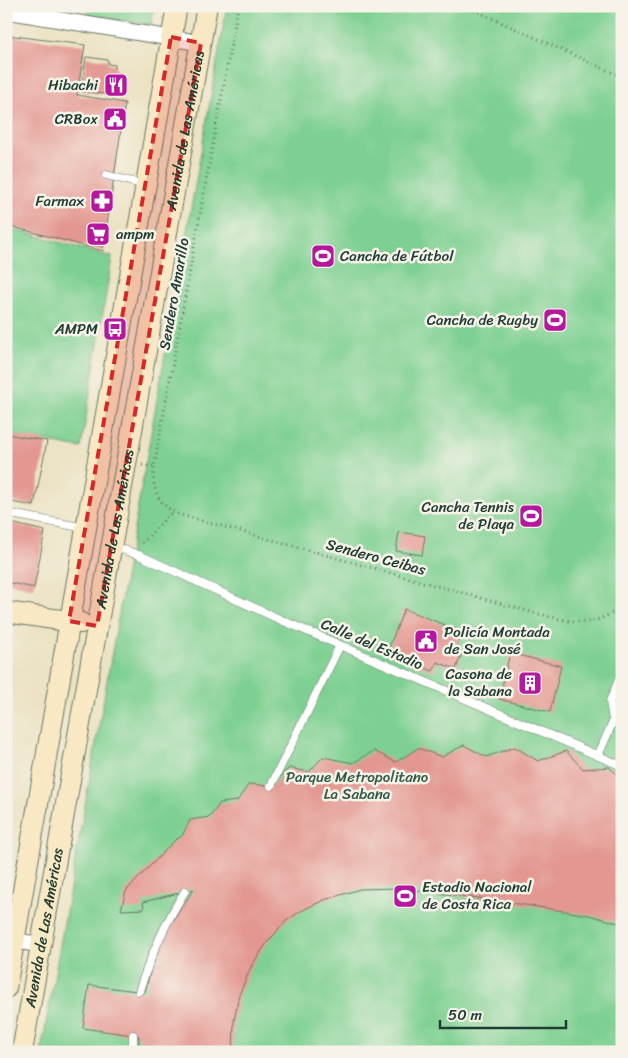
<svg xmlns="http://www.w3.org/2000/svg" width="628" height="1058" font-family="Sriracha,sans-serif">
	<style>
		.green { fill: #7ed092; stroke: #4e8663 }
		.building { fill: #e39791 }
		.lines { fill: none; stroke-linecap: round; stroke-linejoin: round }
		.lane-casing { stroke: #677766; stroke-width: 9 }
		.street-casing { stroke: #677766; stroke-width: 17 }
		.secondary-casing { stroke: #677766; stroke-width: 22 }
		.path { stroke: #677766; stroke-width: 3; stroke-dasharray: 1 4; stroke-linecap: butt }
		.lane { stroke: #fff; stroke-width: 8 }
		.street { stroke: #fff; stroke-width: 15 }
		.secondary { stroke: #f8e8c3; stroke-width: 20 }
		.marked { fill: #d62828; fill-opacity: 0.2; stroke: #d62828; stroke-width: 4; stroke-dasharray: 10 6; stroke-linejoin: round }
		.labels { text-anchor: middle; stroke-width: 5; stroke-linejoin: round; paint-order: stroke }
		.poi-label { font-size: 15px; fill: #1f3d34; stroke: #f7f3e8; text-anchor: end }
		.street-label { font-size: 15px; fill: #1f3d34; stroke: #f7f3e8 }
		.park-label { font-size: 15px; fill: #325a47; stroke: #f7f3e8 }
	</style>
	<rect width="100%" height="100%" fill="#f7f3e8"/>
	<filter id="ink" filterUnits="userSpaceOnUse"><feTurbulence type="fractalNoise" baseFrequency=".02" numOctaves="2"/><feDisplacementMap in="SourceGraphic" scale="10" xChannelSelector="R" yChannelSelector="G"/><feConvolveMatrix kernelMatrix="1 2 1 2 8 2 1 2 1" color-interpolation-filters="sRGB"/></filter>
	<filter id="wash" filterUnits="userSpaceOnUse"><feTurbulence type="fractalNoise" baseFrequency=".0096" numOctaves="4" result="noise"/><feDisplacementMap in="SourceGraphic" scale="20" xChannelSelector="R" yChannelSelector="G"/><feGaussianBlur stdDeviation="1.12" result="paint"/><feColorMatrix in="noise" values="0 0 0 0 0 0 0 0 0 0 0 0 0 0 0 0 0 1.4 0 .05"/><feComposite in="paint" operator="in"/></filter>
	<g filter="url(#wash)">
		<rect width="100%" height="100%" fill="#ece3c4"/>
		<path class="green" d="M 89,6 L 154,6 L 151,25 L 88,15 Z
			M 227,6 L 622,6 L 622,1052 L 41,1052 Z
			M 6,227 L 112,257 L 81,448 L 6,434 Z"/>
		<g id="blocks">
			<path class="building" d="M 6,35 L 85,45 L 77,95 L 125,103 L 103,251 L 6,225 Z
				M 86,57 L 108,60 L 108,64 L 115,65 L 115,69 L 120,74 L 122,80 L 119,96 L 81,91 Z
				M 6,434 L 47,441 L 34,506 L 6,501 Z
				M 6,522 L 45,531 L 34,588 L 6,582 Z
				M 399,532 L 425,536 L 422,555 L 396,551 Z
				M 404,609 L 463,632 L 456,649 L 463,651 L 456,669 L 437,662 L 433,671 L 387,653 Z
				M 510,653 L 561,666 L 550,712 L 499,699 Z
				M 464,745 L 486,757 L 515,747 L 538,761 L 566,751 L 583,769 L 609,767 L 622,778 L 622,924 L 589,915 L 493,900 L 397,888 L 360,889 L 324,900 L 301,911 L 286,921 L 266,944 L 252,965 L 239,995 L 234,1021 L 233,1052 L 139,1052 L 139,1036 L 83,1028 L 89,985 L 145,992 L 153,961 L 170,925 L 194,889 L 143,902 L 144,909 L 121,910 L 126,891 L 175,840 L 182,836 L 190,820 L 210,817 L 220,803 L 237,801 L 249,784 L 271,786 L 289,768 L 309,772 L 323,757 L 353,763 L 374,751 L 396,762 L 418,748 L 442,757 Z"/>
		</g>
	</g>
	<g filter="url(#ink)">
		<use href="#blocks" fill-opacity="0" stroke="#677766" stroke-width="1"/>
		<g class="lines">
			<g class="lane-casing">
				<path id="lane" d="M 106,175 L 145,185
					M 6,513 L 85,528
					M 112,546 L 139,555 L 279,619 L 622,766
					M 613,721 L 610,701 L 622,673
					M 598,756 L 613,721 L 622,712
					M 271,786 L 340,645
					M 139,991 C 151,955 165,923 185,891
					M 133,1035 L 133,1052"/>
			</g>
			<g class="street-casing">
				<path id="street" d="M 6,11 L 201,43
					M 6,939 L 41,945"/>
			</g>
			<g class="secondary-casing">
				<g id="secondary">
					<path d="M 6,612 L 81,623"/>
					<path d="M 6,988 L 177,6"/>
					<path id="s1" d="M 22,1052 L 207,6"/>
				</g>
			</g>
			<path class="path" d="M 238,6 L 154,467 C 151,488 158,505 178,514 L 535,613 C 571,621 590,631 622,606
				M 465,6 L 622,77
				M 142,465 L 154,467
				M 142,543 L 172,512"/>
			<use href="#lane" class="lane"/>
			<use href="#street" class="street"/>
			<use href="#secondary" class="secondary"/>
		</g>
	</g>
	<path class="marked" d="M 171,37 L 201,43 L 97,626 L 69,621 Z"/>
	<defs>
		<g id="restaurant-square" transform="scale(1.25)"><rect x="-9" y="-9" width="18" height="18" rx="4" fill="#b5179e" stroke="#f7f3e8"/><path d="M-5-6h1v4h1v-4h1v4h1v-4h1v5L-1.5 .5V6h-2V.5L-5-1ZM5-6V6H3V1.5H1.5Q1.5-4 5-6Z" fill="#fff"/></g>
		<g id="civic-square" transform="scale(1.25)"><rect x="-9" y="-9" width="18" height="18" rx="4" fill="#b5179e" stroke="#f7f3e8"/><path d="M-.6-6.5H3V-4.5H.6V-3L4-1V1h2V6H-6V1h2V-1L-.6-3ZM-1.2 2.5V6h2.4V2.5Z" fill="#fff"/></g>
		<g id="pharmacy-square" transform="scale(1.25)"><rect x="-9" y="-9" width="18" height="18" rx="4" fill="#b5179e" stroke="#f7f3e8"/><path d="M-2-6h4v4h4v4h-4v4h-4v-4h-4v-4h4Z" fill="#fff"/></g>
		<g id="supermarket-square" transform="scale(1.25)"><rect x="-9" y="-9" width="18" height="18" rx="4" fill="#b5179e" stroke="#f7f3e8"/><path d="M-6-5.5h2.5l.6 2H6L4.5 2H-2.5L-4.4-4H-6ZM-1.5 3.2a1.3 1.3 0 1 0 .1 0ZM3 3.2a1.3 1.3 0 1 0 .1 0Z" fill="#fff"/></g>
		<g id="stadium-square" transform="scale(1.25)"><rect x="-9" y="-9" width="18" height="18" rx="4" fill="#b5179e" stroke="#f7f3e8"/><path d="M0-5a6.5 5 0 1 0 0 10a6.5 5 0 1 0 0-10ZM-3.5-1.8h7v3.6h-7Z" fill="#fff"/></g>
		<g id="bus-square" transform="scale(1.25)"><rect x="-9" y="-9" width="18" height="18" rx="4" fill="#b5179e" stroke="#f7f3e8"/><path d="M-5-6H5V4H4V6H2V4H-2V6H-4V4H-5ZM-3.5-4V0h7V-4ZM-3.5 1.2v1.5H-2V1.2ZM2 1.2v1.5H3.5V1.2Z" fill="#fff"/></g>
		<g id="building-square" transform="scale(1.25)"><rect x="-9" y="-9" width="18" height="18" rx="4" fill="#b5179e" stroke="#f7f3e8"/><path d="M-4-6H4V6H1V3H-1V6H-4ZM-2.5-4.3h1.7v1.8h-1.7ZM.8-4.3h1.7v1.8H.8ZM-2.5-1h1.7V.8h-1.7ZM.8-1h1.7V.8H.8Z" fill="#fff"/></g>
	</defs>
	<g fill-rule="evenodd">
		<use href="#restaurant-square" x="116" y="85"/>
		<use href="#civic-square" x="115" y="119"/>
		<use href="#pharmacy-square" x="102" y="201"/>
		<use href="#supermarket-square" x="98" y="234"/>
		<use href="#stadium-square" x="323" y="256"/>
		<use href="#stadium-square" x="555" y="320"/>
		<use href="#bus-square" x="115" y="329"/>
		<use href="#stadium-square" x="531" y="516"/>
		<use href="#civic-square" x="426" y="641"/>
		<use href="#building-square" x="530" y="683"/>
		<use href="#stadium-square" x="405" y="896"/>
	</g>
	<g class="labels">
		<g class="poi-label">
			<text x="98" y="90">Hibachi</text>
			<text x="98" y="124">CRBox</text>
			<text x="84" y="206">Farmax</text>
			<text x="116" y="239" text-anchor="start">ampm</text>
			<text x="340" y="261" text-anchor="start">Cancha de Fútbol</text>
			<text x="538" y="325">Cancha de Rugby</text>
			<text x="98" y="334">AMPM</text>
			<text x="514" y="512">Cancha Tennis<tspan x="514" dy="17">de Playa</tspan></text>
			<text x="444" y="637" text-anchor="start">Policía Montada<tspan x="444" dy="17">de San José</tspan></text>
			<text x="512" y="679">Casona de<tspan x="512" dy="17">la Sabana</tspan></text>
			<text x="422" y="892" text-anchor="start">Estadio Nacional<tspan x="422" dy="17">de Costa Rica</tspan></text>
		</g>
		<g class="street-label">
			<text dy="5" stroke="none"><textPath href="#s1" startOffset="936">Avenida de Las Américas</textPath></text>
			<text transform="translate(174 294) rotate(-80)" y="5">Sendero Amarillo</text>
			<text dy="5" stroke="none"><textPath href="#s1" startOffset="531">Avenida de Las Américas</textPath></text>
			<text transform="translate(376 557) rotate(15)" y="5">Sendero Ceibas</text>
			<text transform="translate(372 644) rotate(23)" y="5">Calle del Estadio</text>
			<text dy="5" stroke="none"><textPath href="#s1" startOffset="126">Avenida de Las Américas</textPath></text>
		</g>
		<g class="park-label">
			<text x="357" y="782">Parque Metropolitano<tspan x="357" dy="17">La Sabana</tspan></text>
		</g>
	</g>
	<rect width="628" height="1058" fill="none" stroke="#f7f3e8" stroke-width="25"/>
	<path d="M440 1020v8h126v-8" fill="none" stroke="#1f3d34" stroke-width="2.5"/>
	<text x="448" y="1020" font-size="15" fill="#1f3d34" stroke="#f7f3e8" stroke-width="4" paint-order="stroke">50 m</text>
</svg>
